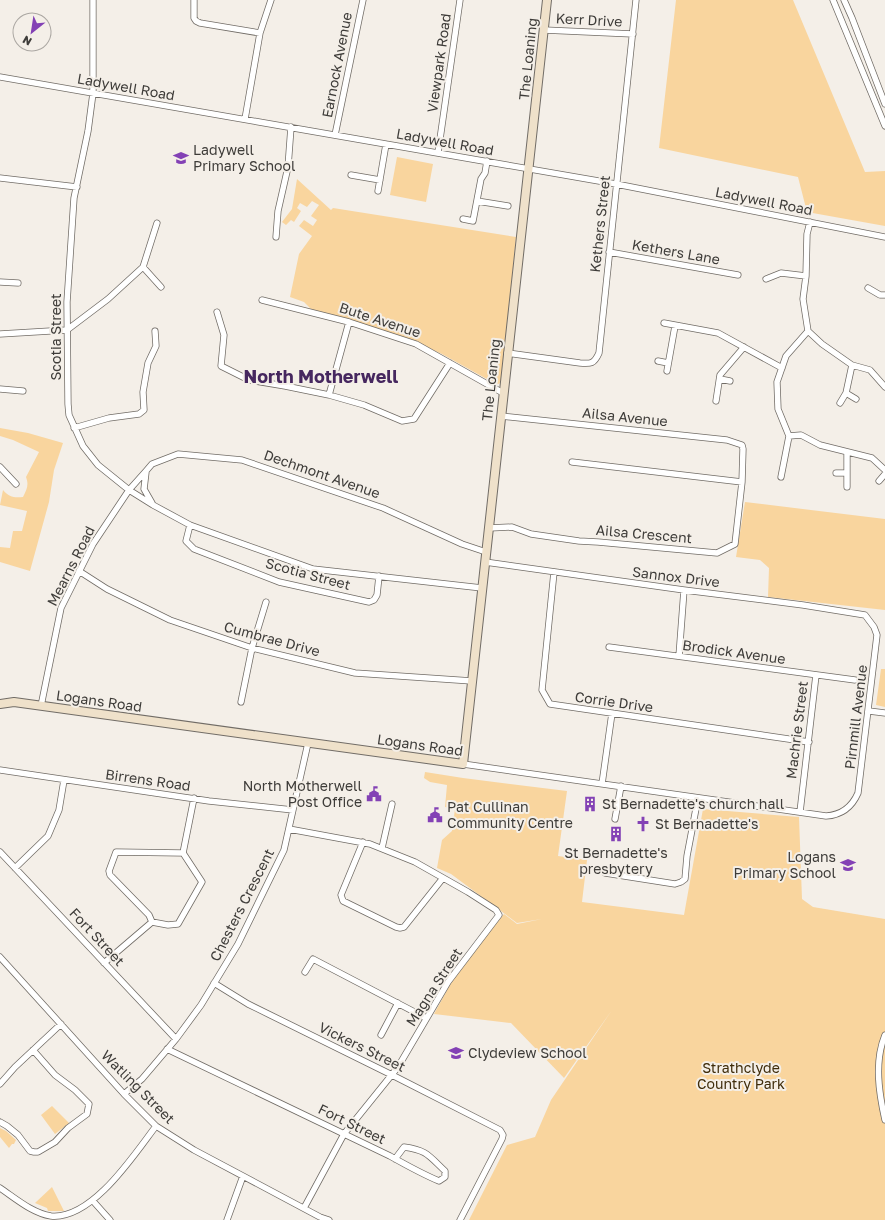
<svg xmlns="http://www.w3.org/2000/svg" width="885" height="1220" font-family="'Golos Text',sans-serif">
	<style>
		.green { fill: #f9d59e }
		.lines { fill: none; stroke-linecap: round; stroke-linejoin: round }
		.street-casing { stroke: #716c66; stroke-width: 7 }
		.secondary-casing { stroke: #716c66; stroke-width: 10 }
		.street { stroke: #fff; stroke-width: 5.5 }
		.secondary { stroke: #efe1ca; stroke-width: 8 }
		.labels { text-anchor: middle; stroke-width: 4; stroke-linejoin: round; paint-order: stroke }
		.street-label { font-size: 14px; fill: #3e3c39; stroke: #f4efe8 }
		.poi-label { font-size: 14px; fill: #3e3c39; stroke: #f4efe8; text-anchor: start }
		.park-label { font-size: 14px; fill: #3f2c0a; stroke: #f4efe8 }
		.district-label { font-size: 18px; font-weight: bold; fill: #46275f; stroke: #f4efe8 }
	</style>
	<rect width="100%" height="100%" fill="#f4efe8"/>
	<path class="green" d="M 676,0 L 793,0 L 865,172 L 885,171 L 885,226 L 807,212 L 798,177 L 659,148 Z
		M 397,157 L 433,164 L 426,202 L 390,195 Z
		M 297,179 L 331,210 L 333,208 L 516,237 L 502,379 L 499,384 L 494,383 L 442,354 L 403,337 L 314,312 L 304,302 L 290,297 L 299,254 L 312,236 L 299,226 L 304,220 L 313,226 L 317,220 L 311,216 L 319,205 L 312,201 L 307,207 L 300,203 L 297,208 L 301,211 L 294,222 L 291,220 L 286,225 L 282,222 L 292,209 Z
		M 0,428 L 28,433 L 63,443 L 54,470 L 49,502 L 30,571 L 0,562 L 0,547 L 10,548 L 13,531 L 22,531 L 27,511 L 0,505 L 3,490 C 9,497 14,498 23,497 C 27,489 29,485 26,477 L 39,452 L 13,440 L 0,436 Z
		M 745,502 L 885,519 L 885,610 L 768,597 L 769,568 L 760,560 L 736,557 Z
		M 881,669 L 885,669 L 885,707 L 876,705 Z
		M 425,772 L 463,778 L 567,791 L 558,856 L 587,860 L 582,902 L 684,915 L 703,809 L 799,817 L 802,899 L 813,907 L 885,919 L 885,1220 L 469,1220 L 507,1145 L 535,1137 L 551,1100 L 612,1010 L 564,1078 L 511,1023 L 434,1014 L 451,983 L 473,951 L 504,914 L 517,924 L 542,919 L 517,923 L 451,874 L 437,868 L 442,840 L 452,831 L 455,809 L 445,807 L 447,785 L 430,782 L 424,778 Z
		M 52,1106 L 69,1123 L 55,1134 L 41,1115 Z
		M 0,1128 L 6,1131 L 16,1140 L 14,1144 L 12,1144 L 9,1148 L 0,1137 Z
		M 52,1187 L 64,1211 L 48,1211 L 47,1208 L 35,1203 Z"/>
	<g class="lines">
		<g class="street-casing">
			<path id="street" d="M 93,0 L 93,93 L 88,131 L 74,198 L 67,302 L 68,404 L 69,415 L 83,446 L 98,465 L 129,490 L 153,505 L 190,525 L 313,569 L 482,588
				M 194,0 L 194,18 L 196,21 L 200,23 L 260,33
				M 833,0 L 885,126
				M 844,0 L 852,18 L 885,104
				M 544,30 L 633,34
				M 0,77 L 616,184 L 885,237
				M 245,119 L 260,33 L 271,0
				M 335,135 L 363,0
				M 438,153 L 460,0
				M 351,175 L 380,180
				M 0,178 L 77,187
				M 378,191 L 386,144
				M 477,201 L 508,206
				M 463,219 L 473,221 L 481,179 L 485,173 L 487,161
				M 810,222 L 807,234 L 806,276 L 803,299 L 808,331 L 822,344 L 852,365 L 870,370 L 885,387
				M 276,237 L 278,211 L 288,167 L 291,127
				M 609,252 L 738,275
				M 143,267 L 161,287
				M 766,279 L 781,273 L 806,276
				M 0,282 L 18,283
				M 868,288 L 880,295 L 885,295
				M 262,300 L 349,322 L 416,344 L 503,393
				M 217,312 L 224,335 L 221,366 L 249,380 L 285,386 L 329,395 L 364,405 L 402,421 L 414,419 L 450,363
				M 664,323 L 718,333 L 782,368
				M 0,334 L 67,330 L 108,299 L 143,267 L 157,223
				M 507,353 L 580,363 C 591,364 594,364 599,353 L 636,0
				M 658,361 L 668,363
				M 667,371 L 675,326
				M 720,379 L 730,381
				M 0,389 L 23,391
				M 846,393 L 856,399
				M 329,395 L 349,322
				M 716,401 L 720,375 L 744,347
				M 840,403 L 846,393 L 852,365
				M 74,428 L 109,418 L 139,414 L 144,410 L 143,392 L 148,363 L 156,346 L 155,331
				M 789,436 L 801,435 L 820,445 L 872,458 L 885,470
				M 572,462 L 742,482
				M 0,467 L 16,484
				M 146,472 L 144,489 L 152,503
				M 836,473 L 847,473
				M 781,477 L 789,436 L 778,409 L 777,382 L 786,356 L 808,331
				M 879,481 L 885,474
				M 847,487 L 847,453
				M 190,525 L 186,541 L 194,549 L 279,582 L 369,602 L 374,600 L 377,595 L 379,576
				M 489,528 L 512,527 L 531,534 L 579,541 L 598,542 L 717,553 L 735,544 L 742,482 L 743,449 L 742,445 L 727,440 L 501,416
				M 79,571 L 107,589 L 170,620 L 252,648 L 355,673 L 472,681
				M 554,572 L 542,690 L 550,704 L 809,742
				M 609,647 L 855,680
				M 679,656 L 684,590
				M 241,702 L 252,648 L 266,602
				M 41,706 L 61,608 L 93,544 L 129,490 L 146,471 L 152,464 L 178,454 L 242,460 L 383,508 L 462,544 L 486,552
				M 869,711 L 885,713
				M 463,764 L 826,816 C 842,815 852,807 858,793 L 877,635 L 874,627 L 865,615 L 803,605 L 684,590 L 485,562
				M 0,770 L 209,801 L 293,810
				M 602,784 L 612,713
				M 800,812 L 816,675
				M 615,819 L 621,786
				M 289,829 L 370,844 L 415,862 L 468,892 L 496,910 L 499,915 L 448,982 L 398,1067 L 344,1134 L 304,1208
				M 363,842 L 341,895 L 343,901 L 396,927 L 400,928 L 404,927 L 443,878
				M 382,848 L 392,804
				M 0,852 L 176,1039
				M 15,868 L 48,836 L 59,810 L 64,780
				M 605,873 L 675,884 L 681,882 L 685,879 L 687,856 L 698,798
				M 152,922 L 149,915 L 110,875 L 109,871 L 116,852 L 183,853
				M 0,957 L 124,1094 L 156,1126 L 194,1150 L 320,1217 L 329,1220
				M 104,963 L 152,922 L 168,925 L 178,924 L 202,882 L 183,853 L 194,798
				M 305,972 L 313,959 L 426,1018
				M 214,983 L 248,1004 L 392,1075 L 500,1130 L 503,1135 L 502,1139 L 460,1220
				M 381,1035 L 398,1003
				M 885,1035 C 874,1062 879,1093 885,1120
				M 167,1049 L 390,1156 C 406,1165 422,1174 439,1181 L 445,1177 L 445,1171 C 429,1156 427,1150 404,1147 L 395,1159
				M 0,1084 L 15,1067 L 61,1024
				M 124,1094 L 142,1079 L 176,1039 L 201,1005 L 238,944 L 284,850 L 308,743
				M 0,1122 L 7,1126 L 18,1135 L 30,1151 L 34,1152 L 38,1152 L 55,1142 L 68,1128 L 87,1114 L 89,1104 L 75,1090 L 55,1075 L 33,1050
				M 0,1188 C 15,1198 32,1213 51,1216 C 92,1220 134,1155 156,1126
				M 93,1201 L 110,1220
				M 227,1220 L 243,1176"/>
		</g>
		<g class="secondary-casing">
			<path id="secondary" d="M 0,704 L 14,702 L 463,764 L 547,0"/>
		</g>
		<use href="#street" class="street"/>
		<use href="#secondary" class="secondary"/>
	</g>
	<defs>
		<g id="school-bare" transform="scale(1.2)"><path d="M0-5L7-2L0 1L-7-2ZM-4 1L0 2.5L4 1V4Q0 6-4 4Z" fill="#8341b5" stroke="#f4efe8" stroke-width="2.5" paint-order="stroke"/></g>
		<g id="civic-bare" transform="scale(1.2)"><path d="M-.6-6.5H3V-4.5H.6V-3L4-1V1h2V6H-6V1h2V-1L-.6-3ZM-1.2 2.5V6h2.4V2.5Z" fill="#8341b5" stroke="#f4efe8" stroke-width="2.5" paint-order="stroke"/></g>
		<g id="building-bare" transform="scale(1.2)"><path d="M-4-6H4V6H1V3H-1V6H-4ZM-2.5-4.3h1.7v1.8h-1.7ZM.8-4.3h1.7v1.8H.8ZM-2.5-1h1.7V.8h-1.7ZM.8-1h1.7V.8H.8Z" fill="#8341b5" stroke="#f4efe8" stroke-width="2.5" paint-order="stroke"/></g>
		<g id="church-bare" transform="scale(1.2)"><path d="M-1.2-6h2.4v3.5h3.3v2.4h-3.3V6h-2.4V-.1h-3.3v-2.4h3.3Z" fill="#8341b5" stroke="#f4efe8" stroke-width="2.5" paint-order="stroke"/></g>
	</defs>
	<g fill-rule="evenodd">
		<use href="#school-bare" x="181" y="158"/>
		<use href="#civic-bare" x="374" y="794"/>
		<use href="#building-bare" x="590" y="804"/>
		<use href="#civic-bare" x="435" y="815"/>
		<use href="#church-bare" x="643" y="824"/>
		<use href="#building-bare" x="616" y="834"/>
		<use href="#school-bare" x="848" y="865"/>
		<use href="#school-bare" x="456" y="1053"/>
	</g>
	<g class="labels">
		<g class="street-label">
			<text transform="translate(589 20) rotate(3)" y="5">Kerr Drive</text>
			<text transform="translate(528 59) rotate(-84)" y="5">The Loaning</text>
			<text transform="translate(439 63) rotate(-82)" y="5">Viewpark Road</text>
			<text transform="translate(337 65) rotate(-79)" y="5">Earnock Avenue</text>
			<text transform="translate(126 87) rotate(10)" y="5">Ladywell Road</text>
			<text transform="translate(445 142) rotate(10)" y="5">Ladywell Road</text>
			<text transform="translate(764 201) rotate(11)" y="5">Ladywell Road</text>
			<text transform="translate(600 224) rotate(-84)" y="5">Kethers Street</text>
			<text transform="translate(676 252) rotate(10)" y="5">Kethers Lane</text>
			<text transform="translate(380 320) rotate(18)" y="5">Bute Avenue</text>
			<text transform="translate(56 337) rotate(-90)" y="5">Scotia Street</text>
			<text transform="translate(491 380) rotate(-84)" y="5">The Loaning</text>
			<text transform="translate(625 417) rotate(6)" y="5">Ailsa Avenue</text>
			<text transform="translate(322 474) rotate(19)" y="5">Dechmont Avenue</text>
			<text transform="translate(644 534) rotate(5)" y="5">Ailsa Crescent</text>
			<text transform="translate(71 566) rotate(-63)" y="5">Mearns Road</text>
			<text transform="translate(308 574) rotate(15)" y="5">Scotia Street</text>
			<text transform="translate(676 577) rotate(7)" y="5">Sannox Drive</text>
			<text transform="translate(272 639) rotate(15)" y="5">Cumbrae Drive</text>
			<text transform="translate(734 652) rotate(8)" y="5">Brodick Avenue</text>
			<text transform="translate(99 701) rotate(8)" y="5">Logans Road</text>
			<text transform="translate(614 702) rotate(8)" y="5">Corrie Drive</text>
			<text transform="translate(856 717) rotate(-83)" y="5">Pirnmill Avenue</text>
			<text transform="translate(797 730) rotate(-83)" y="5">Machrie Street</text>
			<text transform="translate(420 745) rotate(8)" y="5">Logans Road</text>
			<text transform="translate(148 780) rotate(8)" y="5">Birrens Road</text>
			<text transform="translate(242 905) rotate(-63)" y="5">Chesters Crescent</text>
			<text transform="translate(97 937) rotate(47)" y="5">Fort Street</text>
			<text transform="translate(434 987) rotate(-57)" y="5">Magna Street</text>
			<text transform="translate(362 1047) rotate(26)" y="5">Vickers Street</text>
			<text transform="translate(138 1087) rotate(45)" y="5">Watling Street</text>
			<text transform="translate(352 1124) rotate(26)" y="5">Fort Street</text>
		</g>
		<g class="poi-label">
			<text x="193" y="155">Ladywell<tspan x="193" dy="16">Primary School</tspan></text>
			<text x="362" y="791" text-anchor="end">North Motherwell<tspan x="362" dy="16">Post Office</tspan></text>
			<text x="602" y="809">St Bernadette's church hall</text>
			<text x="447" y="812">Pat Cullinan<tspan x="447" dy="16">Community Centre</tspan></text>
			<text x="655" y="829">St Bernadette's</text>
			<text x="616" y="858" text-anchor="middle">St Bernadette's<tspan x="616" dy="16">presbytery</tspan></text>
			<text x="836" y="862" text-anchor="end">Logans<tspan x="836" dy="16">Primary School</tspan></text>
			<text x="468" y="1058">Clydeview School</text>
		</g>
		<g class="park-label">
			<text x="741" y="1073">Strathclyde<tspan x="741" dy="16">Country Park</tspan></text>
		</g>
		<g class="district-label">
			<text x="321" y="383">North Motherwell</text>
		</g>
	</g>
	<g transform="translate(32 32) rotate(210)"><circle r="19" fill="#f4efe8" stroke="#aba7a2"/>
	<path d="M0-3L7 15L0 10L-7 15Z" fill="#8341b5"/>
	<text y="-6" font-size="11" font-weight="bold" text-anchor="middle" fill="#3e3c39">N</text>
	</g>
</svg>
